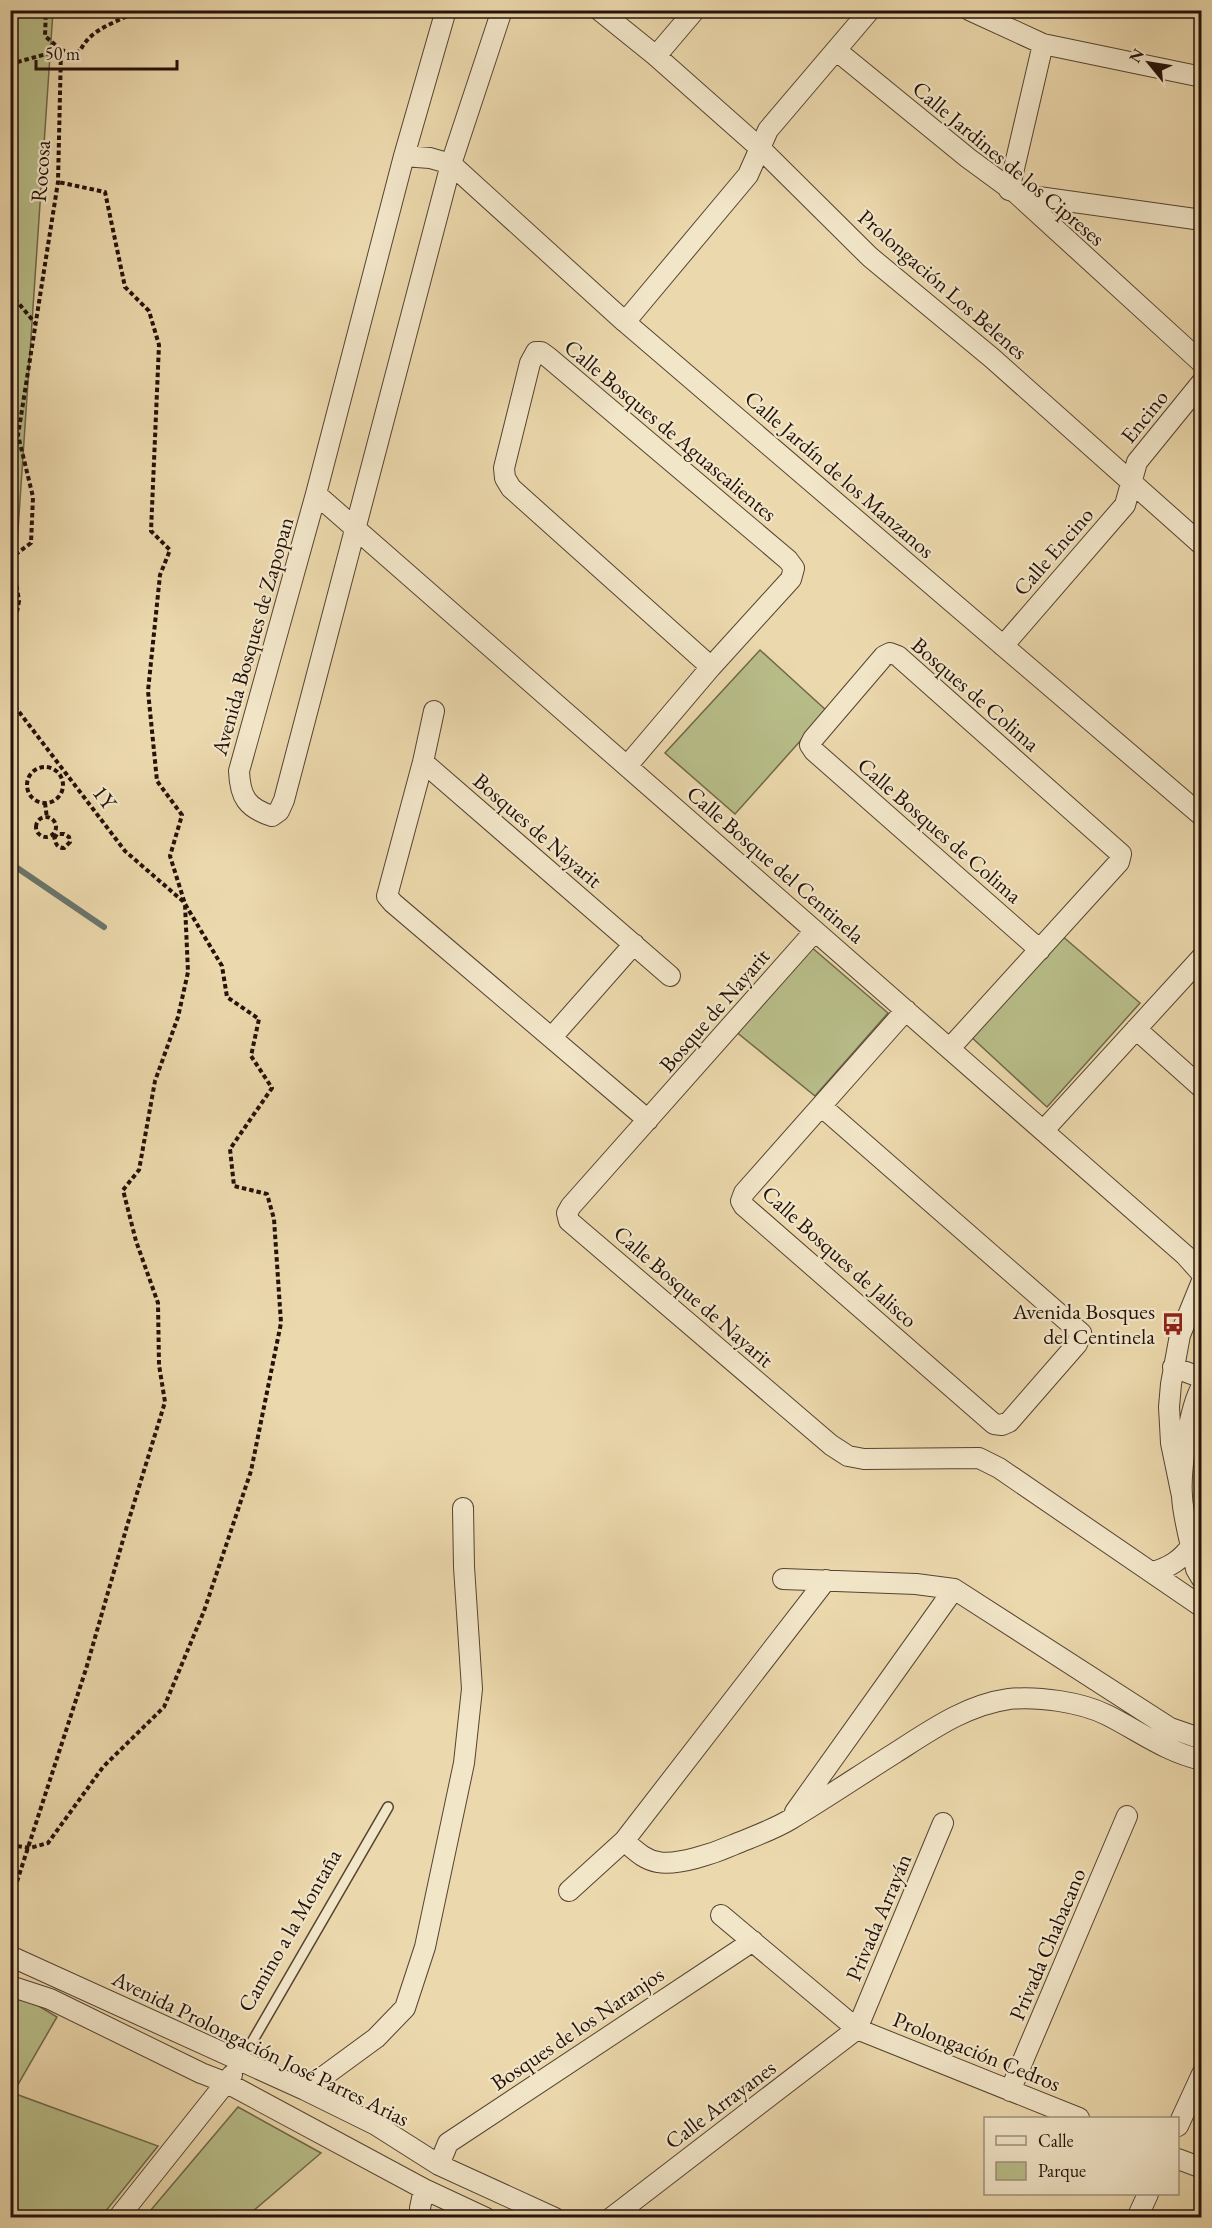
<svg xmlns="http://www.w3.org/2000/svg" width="1212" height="2228" font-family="'EB Garamond',serif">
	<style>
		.green { fill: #b8be89; stroke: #6e684a; stroke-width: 1.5 }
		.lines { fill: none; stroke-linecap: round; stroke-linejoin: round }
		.stream { stroke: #6a766c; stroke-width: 6 }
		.lane-casing { stroke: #564332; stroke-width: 12 }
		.street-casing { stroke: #564332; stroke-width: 22 }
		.path { stroke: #24110a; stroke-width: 4; stroke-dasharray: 4.5 3; stroke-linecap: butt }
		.lane { stroke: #f2e6c9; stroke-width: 9 }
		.street { stroke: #f2e6c9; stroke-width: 20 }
		.labels { text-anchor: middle; stroke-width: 4.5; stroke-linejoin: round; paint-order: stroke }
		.street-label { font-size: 22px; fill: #24110a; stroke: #f2e6c9 }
		.poi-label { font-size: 22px; fill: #24110a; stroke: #f2e6c9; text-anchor: end }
	</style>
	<rect width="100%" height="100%" fill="#ebd8ac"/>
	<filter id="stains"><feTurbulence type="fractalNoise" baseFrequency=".00333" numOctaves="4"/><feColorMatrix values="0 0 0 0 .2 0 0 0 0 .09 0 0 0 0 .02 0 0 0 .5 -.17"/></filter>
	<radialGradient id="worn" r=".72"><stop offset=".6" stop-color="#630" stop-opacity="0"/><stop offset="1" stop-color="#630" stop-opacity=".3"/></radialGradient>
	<path class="green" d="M 11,10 L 53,11 L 11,634 L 10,11 Z
		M 760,650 L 827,711 L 735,814 L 665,753 Z
		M 1061,935 L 1140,1003 L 1047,1107 L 968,1034 Z
		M 810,946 L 888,1013 L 815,1096 L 735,1031 Z
		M 17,1993 L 57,2017 L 13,2093 L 158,2146 L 101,2217 L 24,2217 L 11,2207 L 10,1995 Z
		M 238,2107 L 321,2153 L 246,2217 L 145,2217 Z"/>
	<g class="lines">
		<path class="stream" d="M 10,863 L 104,927"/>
		<g class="lane-casing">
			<path id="lane" d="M 241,2061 L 388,1807"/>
		</g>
		<g class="street-casing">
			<path id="street" d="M 446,10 L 404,156 L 316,494 L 239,771 C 240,797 247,808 272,816 L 279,811 L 284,800 L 451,164 L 502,10
				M 599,10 L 656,56 L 761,149 L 870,257 L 992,358 L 1202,545
				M 969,10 L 1043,44 L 1202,77
				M 837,51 L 968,158 L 1017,194 L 1202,363
				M 656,56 L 695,10
				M 404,156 L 430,158 L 451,164 L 625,322 L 1202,816
				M 1009,190 L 1043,44
				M 1017,194 L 1202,220
				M 625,322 L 748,175 L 768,130 L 870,10
				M 316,494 L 1185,1255 L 1202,1274
				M 1003,646 L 1125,505 L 1137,462 L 1202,382
				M 434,711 L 423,762 L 387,896 L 393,903 L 648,1120
				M 423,762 L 670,976
				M 627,766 L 711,667 L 791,579 L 794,568 L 788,560 L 548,357 L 541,352 L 536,352 L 530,363 L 504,468 L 505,478 L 511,488 L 711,667
				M 815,931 L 571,1206 L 567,1213 L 569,1221 L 831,1445 L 848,1456 L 864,1459 L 979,1458 L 999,1468 L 1202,1607
				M 1136,1029 L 1202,1088
				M 552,1037 L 634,944
				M 950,1048 L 1119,862 L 1121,854 L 898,656 L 890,653 L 884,656 L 813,739 L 810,745 L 814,751 L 1040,950
				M 821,1106 L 1081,1333 L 1077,1344 L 1009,1422 L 1002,1425 L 994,1424 L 744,1206 L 741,1201 L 744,1193 L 906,1010
				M 1044,1130 L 1202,957
				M 1173,1367 L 1202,1378
				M 1202,1386 C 1189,1408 1180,1470 1182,1496 C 1183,1519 1192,1547 1196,1569 L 1202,1579
				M 1182,1496 L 1171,1443 L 1169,1407 L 1171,1384 L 1180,1335 L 1202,1281
				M 1153,1572 C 1170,1567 1181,1560 1191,1546
				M 783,1579 L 916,1584 L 954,1589 L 1170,1728 L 1202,1739
				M 795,1812 L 954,1589
				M 624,1841 C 635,1850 644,1860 658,1862 C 677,1866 715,1853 733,1845 C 752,1837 773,1830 791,1819 C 826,1798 860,1775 895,1753 C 931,1730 966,1705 1009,1699 C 1038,1696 1081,1702 1107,1715 C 1139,1731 1166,1752 1202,1760
				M 569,1891 L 624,1841 L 826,1580
				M 721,1915 L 857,2029 L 1079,2118
				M 10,1956 L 305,2090 L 376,2125 L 439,2165 L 555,2218
				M 10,1986 L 50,1999 L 201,2073 L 227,2083 L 424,2189 L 486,2218
				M 305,2090 L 376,2038 L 405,2008 L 425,1947 L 464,1763 L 472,1689 L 464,1567 L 463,1508
				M 1010,2091 L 1127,1816
				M 1178,2126 L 1202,2074
				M 1178,2159 L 1202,2168
				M 439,2165 L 448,2143 L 753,1941
				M 118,2218 L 232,2075
				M 421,2218 L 420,2208 L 424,2189
				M 611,2218 L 857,2029 L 943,1823
				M 1137,2218 L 1148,2194"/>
		</g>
		<path class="path" d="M 10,64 L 61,50 L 74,53 L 80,51 C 90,30 110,25 129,15 L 133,10
			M 10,293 L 35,323
			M 10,649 L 19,601 L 12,557 L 31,543 L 33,497 L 18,435 L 58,182 L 61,50 L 45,36 L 46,10
			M 10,700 L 125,851 L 185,903
			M27 785a18 18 0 1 1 36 0a18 18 0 1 1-36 0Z
			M 45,803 L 47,818
			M36 827a10 10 0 1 1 20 0a10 10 0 1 1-20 0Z
			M 54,835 C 55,842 56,848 64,848 L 70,842 L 69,837 L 64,834 L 57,834 L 54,839
			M 10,1845 L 30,1848 L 48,1843 L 103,1767 L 164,1707 L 204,1611 L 251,1471 L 281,1323 L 274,1219 L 267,1194 L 234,1186 L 230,1149 L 272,1088 L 251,1056 L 259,1019 L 227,997 L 222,966 L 185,904 L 170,856 L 182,815 L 157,781 L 148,691 L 160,575 L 170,550 L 151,531 L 159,345 L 149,311 L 125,287 L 105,192 L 58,182
			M 10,1903 L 86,1669 L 127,1526 L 165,1402 L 159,1365 L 158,1303 L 136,1241 L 123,1190 L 139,1170 L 155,1081 L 178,1017 L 188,972 L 185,904"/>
		<use href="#lane" class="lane"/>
		<use href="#street" class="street"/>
	</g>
	<defs>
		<g id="bus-bare" transform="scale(1.8)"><path d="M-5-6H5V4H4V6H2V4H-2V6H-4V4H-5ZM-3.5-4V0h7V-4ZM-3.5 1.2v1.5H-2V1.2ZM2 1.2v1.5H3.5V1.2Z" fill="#8f2418" stroke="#f2e6c9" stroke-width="2.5" paint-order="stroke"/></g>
	</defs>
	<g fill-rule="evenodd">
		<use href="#bus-bare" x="1173" y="1324"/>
	</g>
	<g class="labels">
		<g class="street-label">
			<text transform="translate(1009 163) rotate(40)" y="8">Calle Jardines de los Cipreses</text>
			<text transform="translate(40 171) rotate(-86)" y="8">Rocosa</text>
			<text transform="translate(943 284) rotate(41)" y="8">Prolongación Los Belenes</text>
			<text transform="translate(1144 416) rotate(-51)" y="8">Encino</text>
			<text transform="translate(671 430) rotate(40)" y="8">Calle Bosques de Aguascalientes</text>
			<text transform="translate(840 474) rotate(41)" y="8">Calle Jardín de los Manzanos</text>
			<text transform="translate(1053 551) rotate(-49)" y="8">Calle Encino</text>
			<text transform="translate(252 636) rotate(-74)" y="8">Avenida Bosques de Zapopan</text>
			<text transform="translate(976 694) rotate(41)" y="8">Bosques de Colima</text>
			<text transform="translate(105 797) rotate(53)" y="8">1Y</text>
			<text transform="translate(538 830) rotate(41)" y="8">Bosques de Nayarit</text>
			<text transform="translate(940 830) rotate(41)" y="8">Calle Bosques de Colima</text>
			<text transform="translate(776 864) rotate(41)" y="8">Calle Bosque del Centinela</text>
			<text transform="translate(714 1010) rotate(-49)" y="8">Bosque de Nayarit</text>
			<text transform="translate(840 1256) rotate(42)" y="8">Calle Bosques de Jalisco</text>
			<text transform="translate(694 1296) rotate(41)" y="8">Calle Bosque de Nayarit</text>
			<text transform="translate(878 1917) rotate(-67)" y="8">Privada Arrayán</text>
			<text transform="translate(289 1930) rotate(-60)" y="8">Camino a la Montaña</text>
			<text transform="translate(1047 1944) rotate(-67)" y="8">Privada Chabacano</text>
			<text transform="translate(577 2028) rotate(-34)" y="8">Bosques de los Naranjos</text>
			<text transform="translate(261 2048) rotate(26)" y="8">Avenida Prolongación José Parres Arias</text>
			<text transform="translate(977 2051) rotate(22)" y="8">Prolongación Cedros</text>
			<text transform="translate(720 2104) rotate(-37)" y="8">Calle Arrayanes</text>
		</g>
		<g class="poi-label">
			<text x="1155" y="1319">Avenida Bosques<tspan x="1155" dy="25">del Centinela</tspan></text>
		</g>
	</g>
	<rect width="1212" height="2228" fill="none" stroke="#ebd8ac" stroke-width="36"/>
	<rect x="12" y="12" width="1188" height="2204" fill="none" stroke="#24110a" stroke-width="3"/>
	<rect x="18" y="18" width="1176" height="2192" fill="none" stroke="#24110a" stroke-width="1.5"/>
	<rect x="984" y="2117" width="195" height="78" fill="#f2e6c9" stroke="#a0917d" stroke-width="1.5"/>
	<rect x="996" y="2136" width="30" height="9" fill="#f2e6c9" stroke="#a0917d" stroke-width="1.5"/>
	<text x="1038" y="2147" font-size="18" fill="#24110a">Calle</text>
	<rect x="996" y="2162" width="30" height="18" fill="#b8be89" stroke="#a0917d" stroke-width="1.5"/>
	<text x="1038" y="2177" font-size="18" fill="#24110a">Parque</text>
	<g transform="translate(1149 63) rotate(300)" stroke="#f2e6c9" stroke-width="4.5" paint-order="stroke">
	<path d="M0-4.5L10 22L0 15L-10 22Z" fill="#24110a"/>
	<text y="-9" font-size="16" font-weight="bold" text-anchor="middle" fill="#24110a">N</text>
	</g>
	<path d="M36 60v9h141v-9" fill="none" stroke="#24110a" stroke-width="3"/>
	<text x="45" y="60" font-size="18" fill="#24110a" stroke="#f2e6c9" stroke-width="4.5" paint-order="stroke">50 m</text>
	<rect width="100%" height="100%" filter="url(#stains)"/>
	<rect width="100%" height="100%" fill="url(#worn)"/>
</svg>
